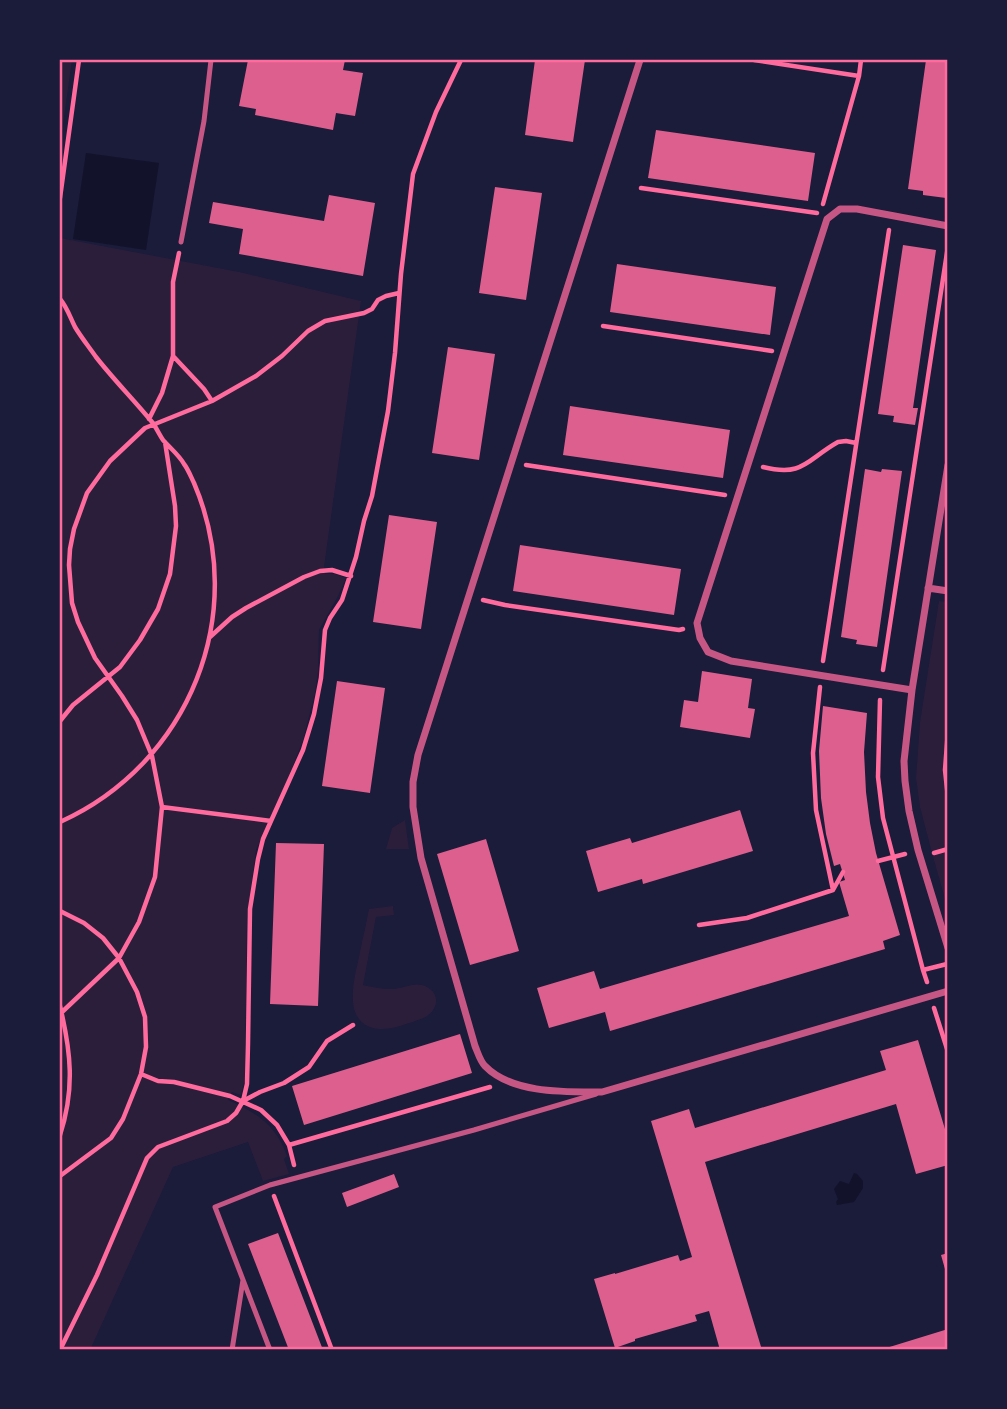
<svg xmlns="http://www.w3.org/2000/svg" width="1007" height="1409" font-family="'Noto Sans',sans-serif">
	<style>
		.green { fill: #2a1e3b }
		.water { fill: #12122b }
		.building { fill: #dd5f8e }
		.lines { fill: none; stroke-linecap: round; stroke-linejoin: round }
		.path { stroke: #ff6b9d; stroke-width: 4.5 }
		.service { stroke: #c65784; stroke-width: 5 }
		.minor { stroke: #c65784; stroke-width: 7 }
		.neatline { fill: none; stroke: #ff6b9d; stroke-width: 2.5 }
	</style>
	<rect width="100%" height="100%" fill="#1b1b3a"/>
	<path class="green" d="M 60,60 L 72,60 L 60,146 Z
		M 60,238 L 239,272 L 361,301 L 324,567 L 325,574 L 335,574 L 346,578 L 338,596 L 319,630 L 318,672 L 315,693 L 303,740 L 283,791 L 256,850 L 247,918 L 245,1079 L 241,1095 L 232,1092 L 228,1100 C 257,1113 276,1125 287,1156 L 284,1159 L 289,1174 L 263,1181 L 248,1142 L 173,1167 L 90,1350 L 60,1349 Z
		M 939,601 L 948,602 L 947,906 L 932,853 L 920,807 L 916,778 L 920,722 Z
		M 405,820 L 409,849 L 386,849 L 392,828 Z
		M 393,906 L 394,915 L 376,917 L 363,985 C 372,987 381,989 390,989 C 402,990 415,980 427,987 C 443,996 436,1014 421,1019 C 409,1023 392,1030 379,1029 C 341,1025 354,980 359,957 C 362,941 366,925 369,909 Z"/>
	<path class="water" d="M 86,153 L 159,163 L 146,250 L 73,239 Z
		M 854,1173 L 857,1174 L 863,1181 L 863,1188 L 854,1202 L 837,1205 L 836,1202 L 838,1199 L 834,1189 L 840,1181 L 849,1184 Z"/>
	<path class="building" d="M 248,60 L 345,60 L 343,70 L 363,73 L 355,116 L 336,113 L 333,130 L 255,115 L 256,109 L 239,106 Z
		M 535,60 L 585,60 L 573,142 L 525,135 Z
		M 926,60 L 948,60 L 948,184 L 946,198 L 923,195 L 923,191 L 908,189 Z
		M 656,130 L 815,153 L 808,201 L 648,178 Z
		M 495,187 L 542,193 L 526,300 L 479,293 Z
		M 329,195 L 375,203 L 363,276 L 239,254 L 243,229 L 209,223 L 213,202 L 324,221 Z
		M 903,245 L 936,250 L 913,408 L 918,408 L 915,425 L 893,422 L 894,416 L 878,414 Z
		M 617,264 L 776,287 L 770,335 L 610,312 Z
		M 448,347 L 495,354 L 479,460 L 432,453 Z
		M 570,406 L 730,430 L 723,478 L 563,455 Z
		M 865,469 L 881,472 L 882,469 L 902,471 L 877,647 L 856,644 L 857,640 L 841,637 Z
		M 389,515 L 437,522 L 421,629 L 373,622 Z
		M 520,545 L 681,569 L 674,615 L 513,591 Z
		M 702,671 L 752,679 L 748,708 L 755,709 L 750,738 L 680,727 L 684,700 L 698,702 Z
		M 337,681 L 385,688 L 370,793 L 322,786 Z
		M 823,706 L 867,713 L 864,752 L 866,792 L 870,823 L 876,853 L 900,935 L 883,941 L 885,949 L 610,1031 L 605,1012 L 549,1028 L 537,988 L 594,971 L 600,989 L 849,916 L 839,882 L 845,880 L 840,864 L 834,866 L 826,834 L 821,798 L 819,751 Z
		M 740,810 L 753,851 L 643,884 L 642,879 L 598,892 L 586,851 L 630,838 L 632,843 Z
		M 486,839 L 519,951 L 470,965 L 437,854 Z
		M 276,843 L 324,844 L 318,1006 L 270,1004 Z
		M 460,1034 L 472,1073 L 304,1125 L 292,1086 Z
		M 918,1040 L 948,1139 L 948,1165 L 916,1174 L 896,1104 L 705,1162 L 762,1350 L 720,1350 L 709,1311 L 695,1315 L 697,1321 L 635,1339 L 635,1341 L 615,1348 L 594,1279 L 615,1273 L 615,1274 L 678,1255 L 680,1261 L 692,1257 L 651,1121 L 689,1109 L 695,1128 L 886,1070 L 880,1051 Z
		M 394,1174 L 399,1187 L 347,1207 L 342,1193 Z
		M 278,1233 L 323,1350 L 289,1350 L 248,1244 Z
		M 948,1253 L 948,1276 L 947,1276 L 941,1255 Z
		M 948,1329 L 948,1350 L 883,1350 L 883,1349 Z"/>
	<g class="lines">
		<path class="path" d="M 754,60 L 859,76
			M 641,188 L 817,213
			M 60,198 L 79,60
			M 823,204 L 859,76 L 861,60
			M 60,299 C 67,307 70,317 75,327 C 81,337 89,347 96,357 C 114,380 134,400 152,422 C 156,427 159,434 163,440 C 170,448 179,455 184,464 C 188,469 191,477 194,483 C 250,614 189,764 60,822
			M 603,326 L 772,351
			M 174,357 L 204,389 L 212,401
			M 149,419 L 162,393 L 173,356 L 173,282 L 179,253
			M 526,465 L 725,495
			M 763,467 C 804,477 806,460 838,442 L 846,441 L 856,443
			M 483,600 L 505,605 L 679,630 L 683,629
			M 210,637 L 232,617 L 246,608 L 304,577 L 320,571 L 332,570 L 351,576
			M 823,661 L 889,230
			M 883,670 L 948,246
			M 820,687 L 813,753 L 816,810 L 833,890
			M 880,700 L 878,777 L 883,818 L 923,970
			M 60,721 L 73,705 L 120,667 L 140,640 L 158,609 L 170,574 L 176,526 L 175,506 L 165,442
			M 948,730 L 945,770 L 948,798
			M 162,807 L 271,821
			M 934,853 L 948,849
			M 878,861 L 905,854
			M 60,911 L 84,923 L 103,938 L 119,958 L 137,992 L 145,1017 L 146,1047 L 141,1074 L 123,1119 L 111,1138 L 60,1176
			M 699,925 L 747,918 L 833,890 L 843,872
			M 927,982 L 923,970 L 947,964
			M 60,1006 C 71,1052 75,1089 60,1135
			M 934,1008 L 948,1052
			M 61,1013 L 119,958 L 139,922 L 155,877 L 162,807 L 152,756 L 137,720 L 122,696 L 95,658 L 78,622 L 72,603 L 69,565 L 70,549 L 74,529 L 87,493 L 110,461 L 145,428 L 212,401 L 256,376 L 282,356 L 308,331 L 325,321 L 364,313 L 372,309 L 378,300 L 386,296 L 399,293
			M 141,1074 L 158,1081 L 174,1082 L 230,1096 L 261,1110 L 277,1125 L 289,1145 L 294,1165
			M 243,1101 L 247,1084 L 248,1044 L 250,909 L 258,859 L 263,839 L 271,821 L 303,750 L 314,714 L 321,678 L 325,630 L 330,618 L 342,600 L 356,557 L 364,521 L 372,496 L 388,411 L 395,353 L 401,274 L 413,174 L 436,112 L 461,60
			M 289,1145 L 490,1087
			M 274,1196 L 332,1350
			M 60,1350 L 97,1275 L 147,1158 L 158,1147 L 227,1121 L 236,1113 L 243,1101 L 260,1092 L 284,1083 L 309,1067 L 327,1041 L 353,1025"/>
		<path class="service" d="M 181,242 L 204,121 L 211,60
			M 232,1350 L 243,1280
			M 270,1350 L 215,1207 L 270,1185 L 474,1130 L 596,1094"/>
		<path class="minor" d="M 640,60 L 418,755 L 413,782 L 413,807 L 421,858 L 475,1046 C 478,1053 480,1061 485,1066 C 512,1094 566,1092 602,1092 L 948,991
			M 948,465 L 912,690 L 904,761 L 905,781 L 909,811 L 918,850 L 948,948
			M 928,588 L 948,591
			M 912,690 L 731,661 L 708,652 L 700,638 L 697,623 L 827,219 L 840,209 L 857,209 L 948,226"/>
	</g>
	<rect width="1007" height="1409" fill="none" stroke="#1b1b3a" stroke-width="122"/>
	<rect x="61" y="61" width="885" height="1287" class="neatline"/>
</svg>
